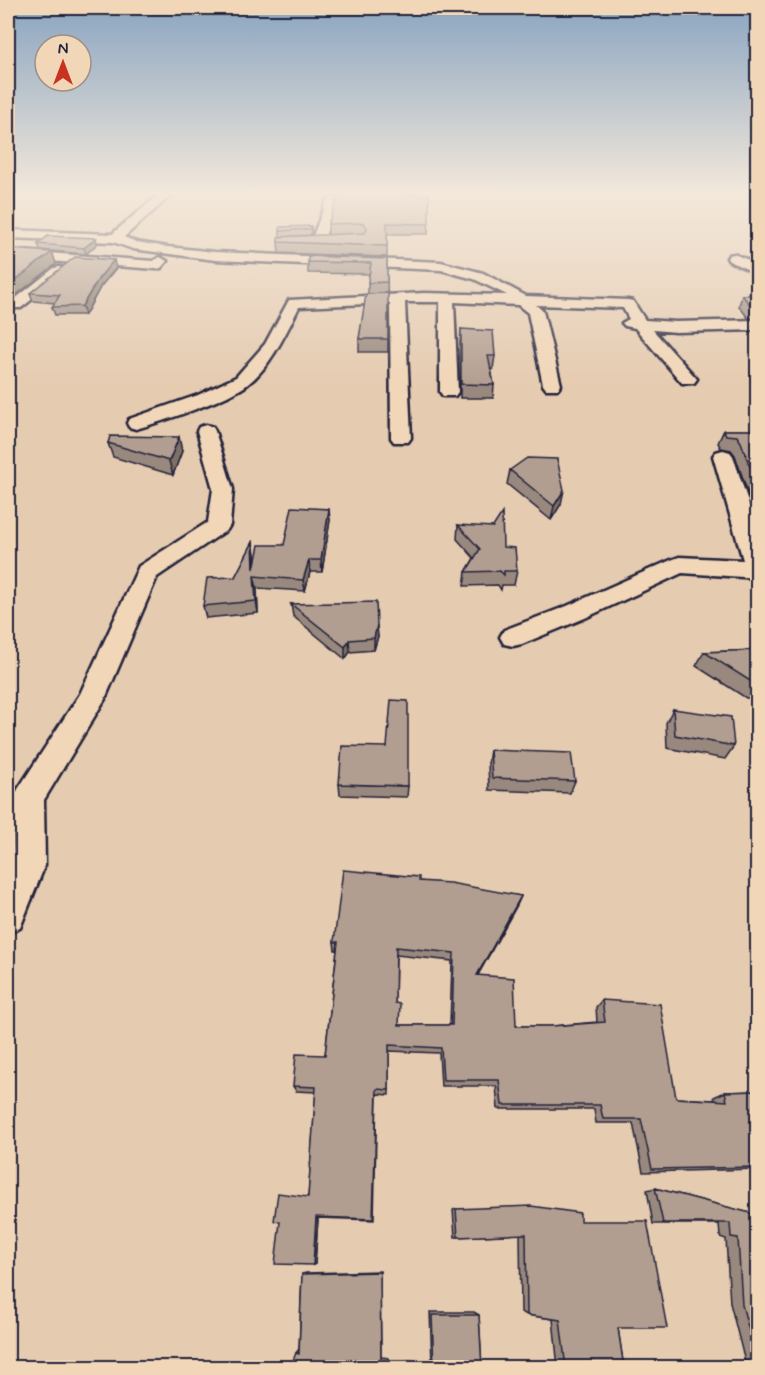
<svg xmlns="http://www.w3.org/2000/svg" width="765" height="1375" font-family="Mynerve,sans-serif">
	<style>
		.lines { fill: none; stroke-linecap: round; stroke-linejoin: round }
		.minor-casing { stroke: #22223b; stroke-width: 5 }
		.minor { fill: #f1d6b8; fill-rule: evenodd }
		.wall { fill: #99887d; stroke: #22223b; stroke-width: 1.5; fill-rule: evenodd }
		.shaded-wall { fill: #7d6f66; stroke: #22223b; stroke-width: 1.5 }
		.building { fill: #b29e91; stroke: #22223b; stroke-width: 1.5; fill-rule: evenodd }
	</style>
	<rect width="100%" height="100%" fill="#e5cbb0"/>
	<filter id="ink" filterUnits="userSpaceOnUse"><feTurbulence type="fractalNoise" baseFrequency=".0167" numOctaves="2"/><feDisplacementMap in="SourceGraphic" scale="12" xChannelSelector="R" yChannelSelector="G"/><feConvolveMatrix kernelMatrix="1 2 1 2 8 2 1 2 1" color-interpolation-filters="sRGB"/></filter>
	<g filter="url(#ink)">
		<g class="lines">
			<g class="minor-casing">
				<path id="minor" d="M 162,192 L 175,192 L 124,237 L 136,242 L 168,247 L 215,252 L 441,262 L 483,273 L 526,296 L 628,300 L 633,301 L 645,320 L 676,322 L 758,320 L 758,330 L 676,332 L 653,330 L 697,379 L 694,383 L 682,383 L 635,328 L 625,326 L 622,323 L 629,319 L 623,308 L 536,305 L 543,311 L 561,385 L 558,389 L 546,389 L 543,385 L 528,313 L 518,305 L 454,302 L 458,392 L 455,396 L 443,396 L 440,392 L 440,302 L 405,302 L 411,438 L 408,442 L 394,442 L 391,438 L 390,303 L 299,307 C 286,333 271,366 248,384 C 230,399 161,422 136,429 L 129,427 L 127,423 L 129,419 L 198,395 L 236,377 L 265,344 L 289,300 L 424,293 L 507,295 L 474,279 L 441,270 L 215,260 L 133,249 L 113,242 L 8,238 L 8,230 L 112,234 Z
					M 333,197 L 339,200 L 323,241 L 322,244 L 312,244 L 311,241 L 327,200 Z
					M 8,250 L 153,261 L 160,257 L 167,261 L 161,268 L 156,269 L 8,258 Z
					M 734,254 L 758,264 L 758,274 L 729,261 L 727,258 L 729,255 Z
					M 59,267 L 64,268 L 66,271 L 64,274 L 21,308 L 11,308 L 9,305 L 11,302 L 54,268 Z
					M 206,425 L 213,427 L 215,431 L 233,489 L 230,525 L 227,530 L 157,577 L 105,699 L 44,800 L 45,865 L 20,928 L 8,933 L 8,877 L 13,865 L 14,798 L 18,789 L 80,694 L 139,566 L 208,522 L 213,489 L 197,431 L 199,427 Z
					M 723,450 L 730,452 L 733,456 L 758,532 L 758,578 L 682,573 L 585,618 L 522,644 L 513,646 L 504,644 L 500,637 L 504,630 L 567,606 L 671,560 L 679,557 L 743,560 L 713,456 L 716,452 Z"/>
			</g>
			<use href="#minor" class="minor"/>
		</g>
		<path class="wall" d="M 405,192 L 404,194 L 429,195 L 428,234 L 387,234 L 387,257 L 279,253 L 278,242 L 328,235 L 328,224 Z
			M 311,226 L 312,232 L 310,235 L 280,237 L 280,231 Z
			M 96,238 L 97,244 L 86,254 L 40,250 L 38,244 Z
			M 8,249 L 52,252 L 56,264 L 11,299 L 8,299 Z
			M 387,259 L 388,352 L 359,352 L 359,339 L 368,294 L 368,283 L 369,274 L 308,273 L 308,262 Z
			M 116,268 L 101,286 L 85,315 L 55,315 L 52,307 L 55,303 L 33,301 L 30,293 Z
			M 758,279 L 758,318 L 748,318 L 739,306 L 742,295 L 749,295 L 750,292 L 757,292 L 754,288 Z
			M 461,329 L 495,356 L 493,369 L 491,369 L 494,385 L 493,398 L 460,398 L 460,342 Z
			M 724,430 L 758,430 L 758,523 L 735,455 L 731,450 L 721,448 L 718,443 Z
			M 108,443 L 182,451 L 173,475 L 113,457 Z
			M 510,470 L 561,504 L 551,520 L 507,484 Z
			M 330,520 L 322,572 L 310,572 L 305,591 L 257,588 L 258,613 L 206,618 L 203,606 L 235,577 L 253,542 L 255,563 L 284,545 Z
			M 458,525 L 503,547 L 517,571 L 514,585 L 502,585 L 501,590 L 498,585 L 464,586 L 466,572 L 474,558 L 457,539 Z
			M 291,604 L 378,636 L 374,650 L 350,652 L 345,659 L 293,616 Z
			M 758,650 L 758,698 L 746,698 L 696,666 L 704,652 Z
			M 673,709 L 734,746 L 725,759 L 667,748 L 666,723 Z
			M 490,750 L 575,781 L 570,793 L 489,790 L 488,763 Z
			M 339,784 L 408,786 L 407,797 L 340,795 Z
			M 419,881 L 521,896 L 517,905 L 478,975 L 516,1026 L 552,1026 L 597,1022 L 596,1007 L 602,1000 L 676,1098 L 715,1100 L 714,1097 L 725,1092 L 758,1091 L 758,1169 L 643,1172 L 633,1123 L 596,1123 L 594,1109 L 498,1109 L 496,1086 L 441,1086 L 439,1053 L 389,1051 L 389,1095 L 377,1094 L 374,1220 L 318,1218 L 315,1264 L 313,1265 L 308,1197 L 316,1092 L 296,1091 L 293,1086 L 325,1055 L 337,950 L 335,950 L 334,942 ZM 396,955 L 452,961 L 450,1025 L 399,1025 L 395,1003 Z
			M 655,1188 L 758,1215 L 758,1366 L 745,1362 L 730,1303 L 726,1239 L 720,1237 L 719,1224 L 653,1224 L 647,1190 Z
			M 456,1209 L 580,1221 L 618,1328 L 624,1368 L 558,1368 L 553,1319 L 527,1315 L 521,1312 L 520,1234 L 455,1237 L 453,1210 Z
			M 380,1271 L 381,1357 L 389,1358 L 390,1363 L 296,1353 L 299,1349 L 302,1274 L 306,1273 Z
			M 430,1312 L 474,1312 L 479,1315 L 482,1368 L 408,1368 L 408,1360 L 432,1363 Z"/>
		<path class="shaded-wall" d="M 96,238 L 97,244 L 86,254 L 84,248 Z
			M 52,252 L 56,264 L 11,299 L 8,291 L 8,286 Z
			M 114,260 L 116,268 L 101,286 L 85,315 L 82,306 L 99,278 Z
			M 179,437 L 182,451 L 173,475 L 169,461 Z
			M 564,490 L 561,504 L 551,520 L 554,506 Z
			M 329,509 L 330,520 L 322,572 L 321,560 Z
			M 253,542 L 255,553 L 256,576 L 254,569 Z
			M 309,560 L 310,572 L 305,591 L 303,580 Z
			M 254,576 L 257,588 L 258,613 L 256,601 Z
			M 377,625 L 378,636 L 374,650 L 374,638 Z
			M 349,640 L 350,652 L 345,659 L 345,647 Z
			M 521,896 L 517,905 L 474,982 L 477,975 Z
			M 316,1217 L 318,1218 L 315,1264 L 313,1265 Z"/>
		<path class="building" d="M 340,192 L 402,192 L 402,194 L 429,195 L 429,224 L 387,223 L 387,246 L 278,242 L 278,237 L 365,233 L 367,228 L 364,223 L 328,224 Z
			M 311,226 L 310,229 L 280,231 L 280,227 Z
			M 48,236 L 96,238 L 84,248 L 38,244 Z
			M 8,249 L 52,252 L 8,286 Z
			M 308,256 L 387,259 L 387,282 L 368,283 L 371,263 L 308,262 Z
			M 75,257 L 114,260 L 99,278 L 82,306 L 52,307 L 60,295 L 30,293 Z
			M 750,292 L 758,292 L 758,308 L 752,307 L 742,295 L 753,295 Z
			M 388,293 L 388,339 L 359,339 L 366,294 Z
			M 461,329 L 493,331 L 495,356 L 488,356 L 494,385 L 461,384 Z
			M 724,430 L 758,430 L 758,489 L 741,442 L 737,436 L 726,435 Z
			M 110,436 L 179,437 L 169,461 L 108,443 Z
			M 527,458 L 557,459 L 564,490 L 554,506 L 510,470 Z
			M 292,507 L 329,509 L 321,560 L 309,560 L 303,580 L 254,576 L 256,601 L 203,606 L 207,578 L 235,577 L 253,542 L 254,569 L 259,545 L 284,545 Z
			M 502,513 L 503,547 L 515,548 L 517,571 L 504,571 L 504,575 L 500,571 L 466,572 L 480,549 L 458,525 L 493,527 Z
			M 376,602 L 377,625 L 374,638 L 349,640 L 345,647 L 291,604 Z
			M 758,650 L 758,684 L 755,684 L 704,652 Z
			M 391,700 L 408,701 L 408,786 L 339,784 L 342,746 L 387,747 Z
			M 673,709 L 731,717 L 734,746 L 675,735 Z
			M 490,750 L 571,753 L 575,781 L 492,778 Z
			M 343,870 L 419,877 L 419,881 L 450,883 L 521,896 L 477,975 L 514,978 L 516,1026 L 552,1026 L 605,1022 L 602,1000 L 660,1004 L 676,1098 L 727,1101 L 725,1092 L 758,1091 L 758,1167 L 652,1169 L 641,1119 L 603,1119 L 600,1105 L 502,1105 L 499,1080 L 443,1080 L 441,1048 L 389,1045 L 389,1090 L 377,1089 L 373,1219 L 316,1217 L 313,1265 L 275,1264 L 280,1222 L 274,1221 L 278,1193 L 308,1197 L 316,1087 L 293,1086 L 296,1054 L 325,1055 L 338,942 L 334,942 ZM 396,947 L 454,953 L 452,1025 L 399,1025 L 400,1004 L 395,1003 Z
			M 655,1188 L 758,1215 L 758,1363 L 742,1305 L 738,1238 L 731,1237 L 730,1223 L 663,1223 Z
			M 531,1206 L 580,1213 L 580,1221 L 647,1221 L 667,1328 L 618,1328 L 624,1368 L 566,1368 L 560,1320 L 527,1315 L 526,1234 L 458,1237 L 456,1209 Z
			M 380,1272 L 381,1362 L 390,1363 L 388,1368 L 290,1368 L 296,1353 L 299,1354 L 302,1274 Z
			M 432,1315 L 479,1315 L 482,1368 L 434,1368 Z
			M 409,1366 L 428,1368 L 409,1368 Z"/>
	</g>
	<linearGradient id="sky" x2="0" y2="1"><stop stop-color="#89a4c0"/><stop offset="0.5" stop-color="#f3e8db"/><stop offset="1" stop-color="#f3e8db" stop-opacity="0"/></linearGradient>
	<rect width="765" height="385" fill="url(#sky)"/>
	<rect width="765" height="1375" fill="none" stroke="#f1d6b8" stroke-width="30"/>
	<rect x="15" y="15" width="735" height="1345" fill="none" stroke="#22223b" stroke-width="2" filter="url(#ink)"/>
	<g transform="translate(63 63)"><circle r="28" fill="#f1d6b8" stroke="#9e8e86" stroke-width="1.5"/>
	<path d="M0-4.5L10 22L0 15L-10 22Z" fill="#c8321e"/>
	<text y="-9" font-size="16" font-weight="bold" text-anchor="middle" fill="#22223b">N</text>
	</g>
</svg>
